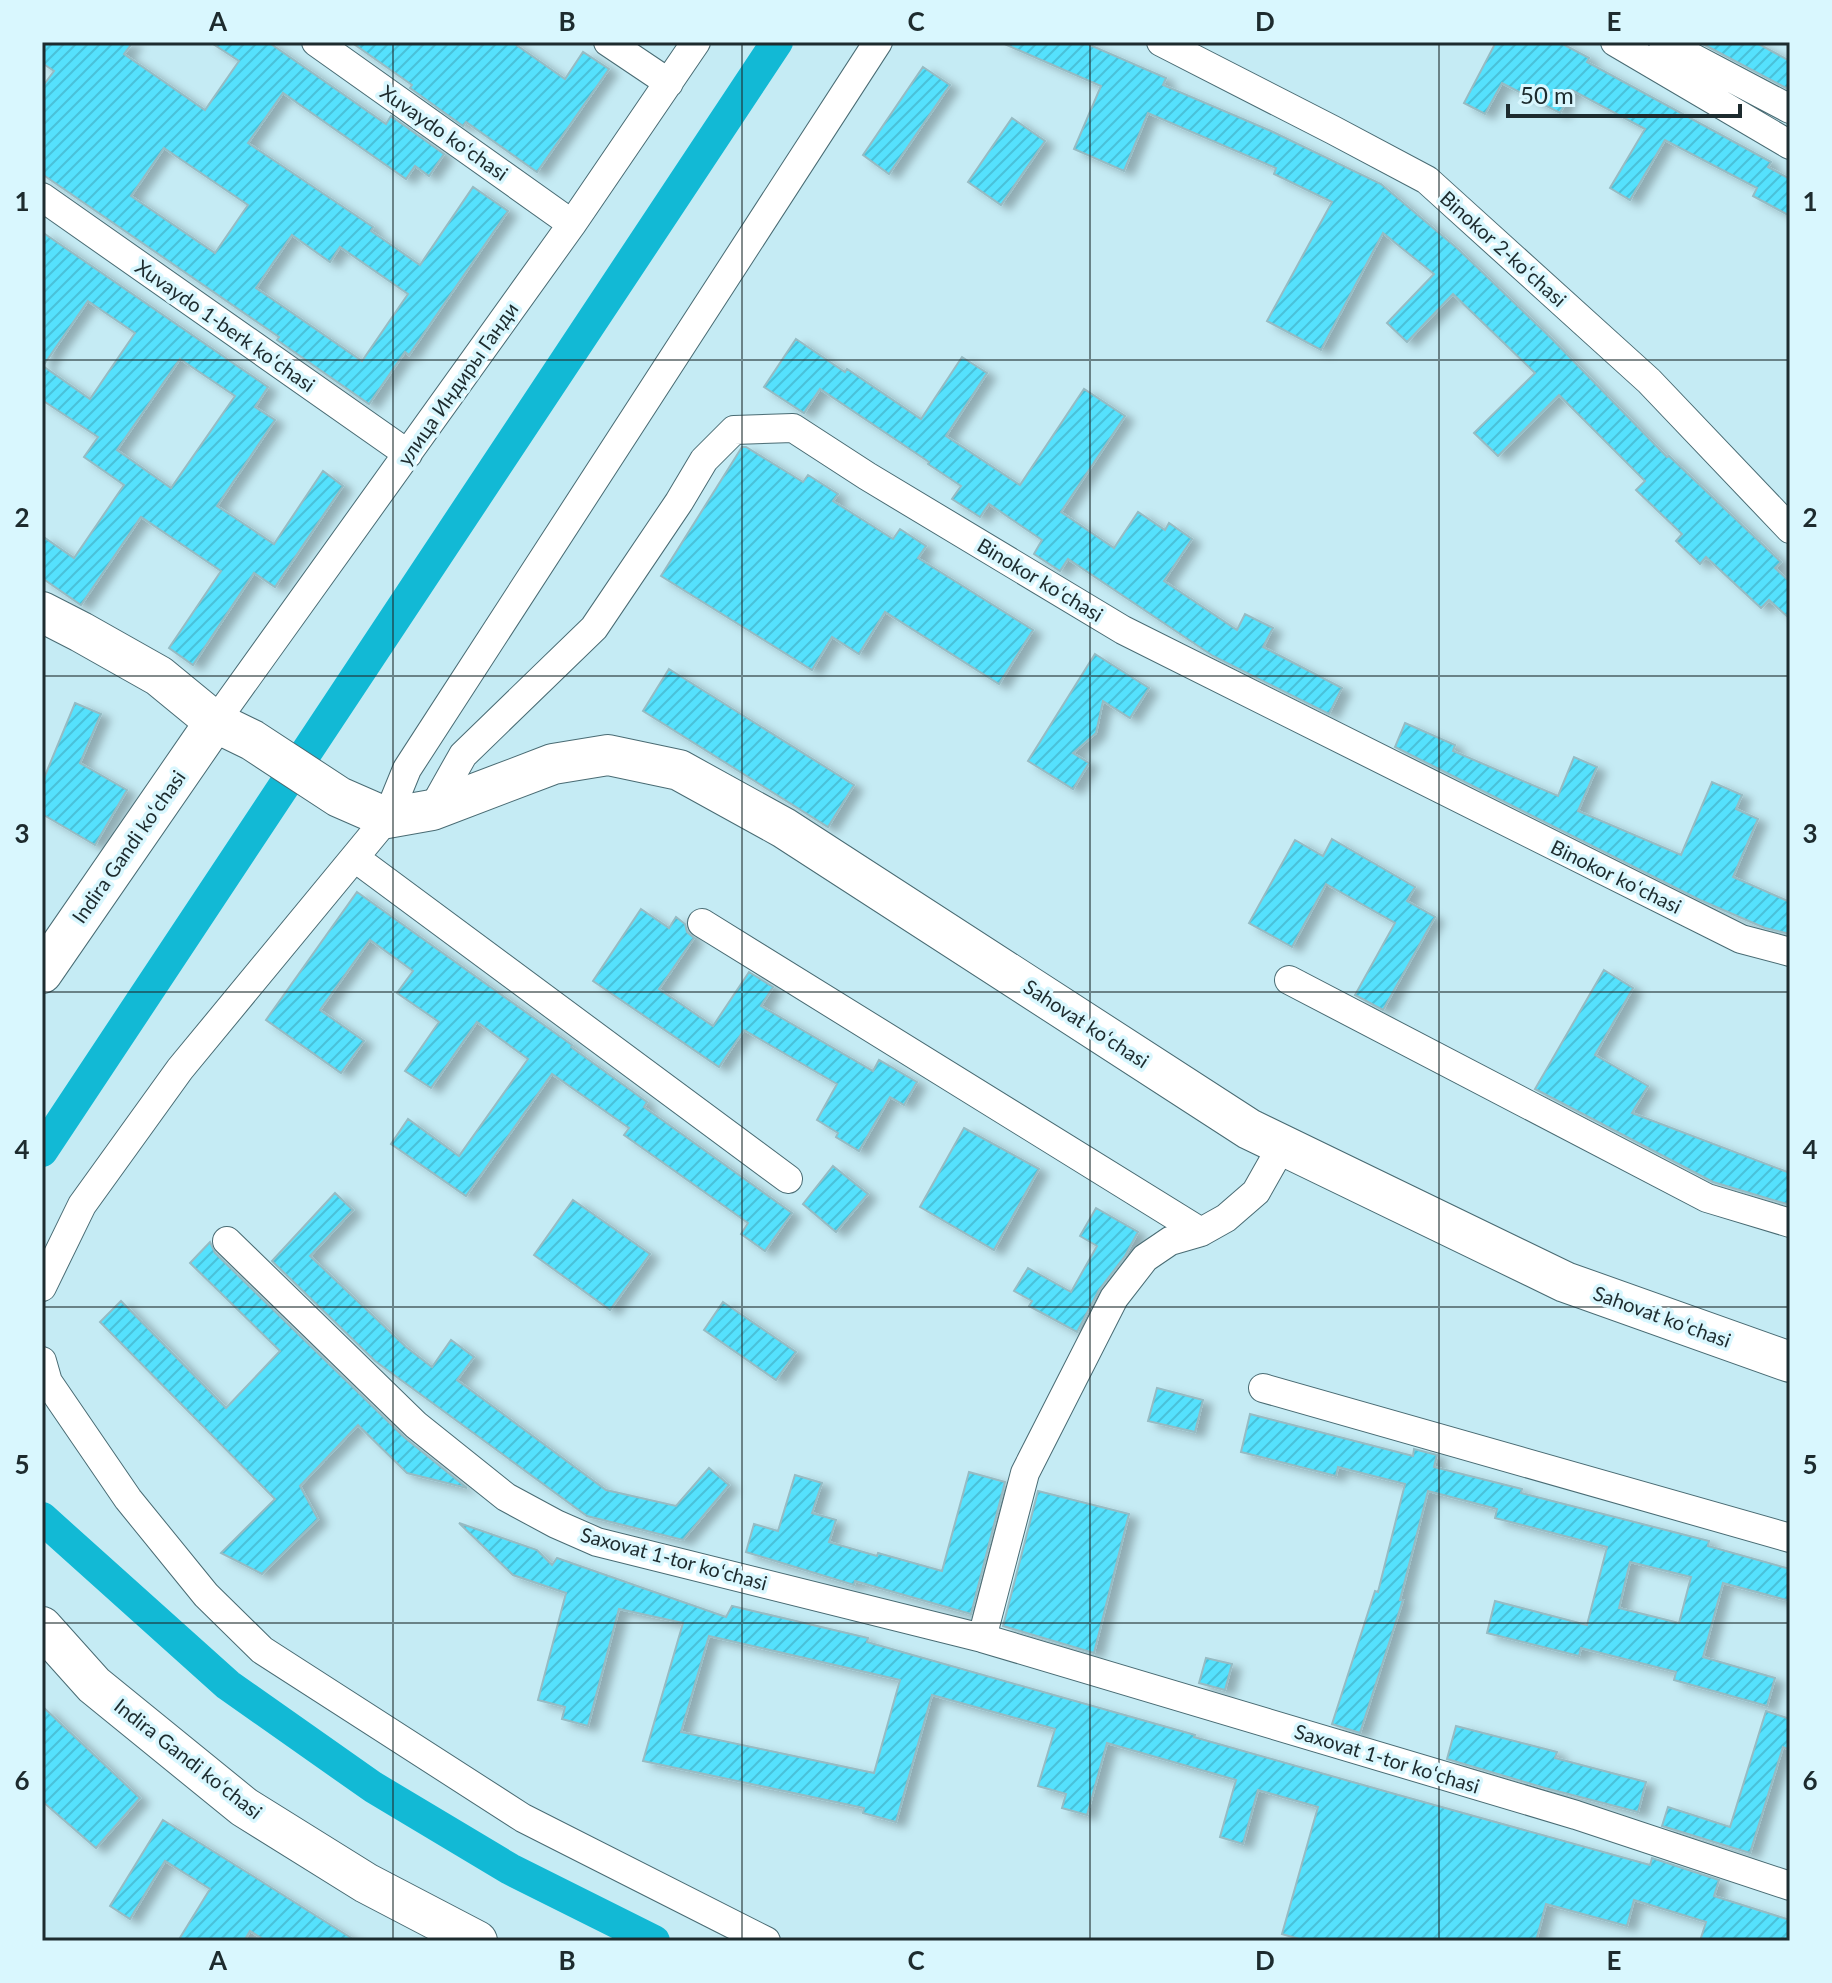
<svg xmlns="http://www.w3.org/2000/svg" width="1832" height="1983" font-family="Lato,sans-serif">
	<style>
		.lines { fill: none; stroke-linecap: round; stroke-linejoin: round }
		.canal { stroke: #12b9d5; stroke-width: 32 }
		.building { fill: url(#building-hatch); stroke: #96bbc3; stroke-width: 2; fill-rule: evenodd; filter: url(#shadow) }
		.street-casing { stroke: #496b73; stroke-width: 30 }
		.secondary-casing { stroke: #496b73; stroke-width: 42 }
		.street { stroke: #fff; stroke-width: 28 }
		.secondary { stroke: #fff; stroke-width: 40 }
		.grid { fill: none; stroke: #1d2b2e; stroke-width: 2; stroke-opacity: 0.55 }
		.labels { text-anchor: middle; stroke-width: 7; stroke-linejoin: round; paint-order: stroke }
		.street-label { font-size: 20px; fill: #1d2b2e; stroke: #d9f7fe }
		.neatline { fill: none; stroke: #1d2b2e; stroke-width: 3 }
		.grid-label { font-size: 26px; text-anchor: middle; font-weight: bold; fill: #1d2b2e }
	</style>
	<defs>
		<pattern id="building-hatch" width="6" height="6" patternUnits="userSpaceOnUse" patternTransform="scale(2)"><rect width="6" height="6" fill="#54e1fd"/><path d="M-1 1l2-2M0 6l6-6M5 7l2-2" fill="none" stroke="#49c1d9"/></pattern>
		<filter id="shadow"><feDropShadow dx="9" dy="5" stdDeviation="4" flood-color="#0004"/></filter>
	</defs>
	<rect width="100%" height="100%" fill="#c5ebf4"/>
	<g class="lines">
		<path class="canal" d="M 42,1151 L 777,42
			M 42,1518 L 228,1685 L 373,1787 L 510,1869 L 654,1941"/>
	</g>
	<path class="building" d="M 42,42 L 133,42 L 124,54 L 205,110 L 239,61 L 210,42 L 268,42 L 386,124 L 391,116 L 444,154 L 429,176 L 415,166 L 406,179 L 283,93 L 248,143 L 373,227 L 371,231 L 420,265 L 473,187 L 508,211 L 409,355 L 405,352 L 369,404 L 277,340 L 279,337 L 42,174 L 42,87 L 54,71 L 42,63 ZM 164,148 L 248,205 L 215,253 L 131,196 ZM 292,235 L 330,262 L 340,247 L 408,294 L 362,361 L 256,288 Z
		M 351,42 L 512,42 L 565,79 L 583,52 L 609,69 L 537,172 L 466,122 L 463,126 L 410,88 L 412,85 Z
		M 1000,42 L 1083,42 L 1166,78 L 1163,85 L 1271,131 L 1381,184 L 1458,249 L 1551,338 L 1667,457 L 1669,456 L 1781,562 L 1775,568 L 1790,582 L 1790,619 L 1769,600 L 1761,608 L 1706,557 L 1700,564 L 1676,541 L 1682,534 L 1636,490 L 1645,481 L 1559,395 L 1498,456 L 1474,433 L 1535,373 L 1453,294 L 1407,342 L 1387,323 L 1434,274 L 1383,233 L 1321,350 L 1267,321 L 1332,202 L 1274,174 L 1276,168 L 1148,113 L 1124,171 L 1074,149 L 1101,86 Z
		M 1496,42 L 1559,42 L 1589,58 L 1587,62 L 1771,162 L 1768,167 L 1790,179 L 1790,216 L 1753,196 L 1757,188 L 1665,140 L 1630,200 L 1610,188 L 1645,129 L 1572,90 L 1560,113 L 1502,83 L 1485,114 L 1464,103 Z
		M 1699,42 L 1755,42 L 1790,61 L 1790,90 Z
		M 923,67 L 950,85 L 889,174 L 863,155 Z
		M 1012,118 L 1045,141 L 1001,205 L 968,182 Z
		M 42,232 L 268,387 L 255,407 L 275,420 L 217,506 L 274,544 L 323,471 L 343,486 L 275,587 L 254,573 L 193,665 L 169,648 L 221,571 L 141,517 L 81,605 L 42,578 L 42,536 L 74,558 L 124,485 L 84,457 L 98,437 L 42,400 ZM 88,301 L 135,333 L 90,399 L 43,366 ZM 180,359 L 235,396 L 171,488 L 117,450 Z
		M 796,339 L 845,372 L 847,369 L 921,419 L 962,357 L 987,373 L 946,436 L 1020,485 L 1084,389 L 1125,416 L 1061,512 L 1114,548 L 1138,512 L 1165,530 L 1169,523 L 1192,539 L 1164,581 L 1237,630 L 1245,614 L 1273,628 L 1263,647 L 1342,688 L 1329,714 L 1213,656 L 1068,559 L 1060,571 L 1034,554 L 1042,540 L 989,504 L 980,517 L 952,499 L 961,486 L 928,464 L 929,462 L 820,389 L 804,413 L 764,387 Z
		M 742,447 L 746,447 L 803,482 L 808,475 L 838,494 L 833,501 L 893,539 L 900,529 L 926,546 L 918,558 L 1033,630 L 999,684 L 885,612 L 859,654 L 832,637 L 812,670 L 661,576 Z
		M 1095,654 L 1149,688 L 1130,718 L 1103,701 L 1096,733 L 1073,753 L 1089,763 L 1073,789 L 1028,761 Z
		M 669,669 L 854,785 L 828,827 L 643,711 Z
		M 75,703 L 101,714 L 80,763 L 127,790 L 95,845 L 42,814 L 42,783 Z
		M 1405,723 L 1455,745 L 1453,751 L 1558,796 L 1574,757 L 1597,767 L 1578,811 L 1681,855 L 1712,782 L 1742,795 L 1736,809 L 1758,819 L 1733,877 L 1790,902 L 1790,934 L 1765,928 L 1700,900 L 1395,747 Z
		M 1332,839 L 1415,887 L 1407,901 L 1435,917 L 1383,1010 L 1355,995 L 1395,923 L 1326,884 L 1292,947 L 1249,923 L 1295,840 L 1323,856 Z
		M 357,892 L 572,1045 L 571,1047 L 647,1102 L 644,1107 L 792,1213 L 765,1251 L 741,1234 L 748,1223 L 624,1135 L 629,1128 L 552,1074 L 466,1196 L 391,1144 L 408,1119 L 459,1156 L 528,1059 L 477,1022 L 431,1088 L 405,1071 L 439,1022 L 397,993 L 413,971 L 370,940 L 320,1010 L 364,1041 L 341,1073 L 266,1020 Z
		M 641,909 L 669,928 L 676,917 L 685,924 L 687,932 L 694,938 L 659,989 L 713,1026 L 749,972 L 773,987 L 761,1006 L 873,1071 L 879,1060 L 917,1082 L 904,1105 L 890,1097 L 859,1151 L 836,1137 L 838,1133 L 817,1120 L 837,1084 L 744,1030 L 719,1067 L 593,981 Z
		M 1604,970 L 1633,988 L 1595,1055 L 1648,1086 L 1632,1113 L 1790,1173 L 1790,1205 L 1713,1182 L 1535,1089 Z
		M 964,1128 L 1039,1169 L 994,1250 L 920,1207 Z
		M 833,1166 L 868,1194 L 836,1232 L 803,1204 Z
		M 335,1193 L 353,1210 L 310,1256 L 406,1347 L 432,1367 L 451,1340 L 474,1357 L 457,1380 L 606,1490 L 676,1506 L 709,1468 L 729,1485 L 683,1540 L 587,1516 L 375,1361 L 272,1261 Z
		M 573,1200 L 650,1254 L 610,1310 L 534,1255 Z
		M 1096,1208 L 1138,1232 L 1125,1256 L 1099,1290 L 1077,1332 L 1029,1306 L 1032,1301 L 1014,1291 L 1028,1268 L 1071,1292 L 1097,1246 L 1080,1236 Z
		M 210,1242 L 215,1253 L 404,1437 L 467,1488 L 407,1473 L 358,1425 L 300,1486 L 318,1519 L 262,1574 L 221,1553 L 275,1499 L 100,1322 L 121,1301 L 226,1408 L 280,1351 L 190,1263 Z
		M 723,1302 L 796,1352 L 776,1380 L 704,1330 Z
		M 1157,1388 L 1203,1400 L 1195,1432 L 1148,1421 Z
		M 1250,1414 L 1413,1456 L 1414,1449 L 1437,1455 L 1434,1467 L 1522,1489 L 1521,1493 L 1709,1541 L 1708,1546 L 1790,1569 L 1790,1601 L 1723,1583 L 1703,1657 L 1775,1678 L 1767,1706 L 1674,1680 L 1676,1672 L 1581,1648 L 1579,1656 L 1487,1633 L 1495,1601 L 1587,1625 L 1607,1547 L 1495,1518 L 1497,1509 L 1428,1491 L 1400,1600 L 1403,1600 L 1360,1733 L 1332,1724 L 1375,1591 L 1378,1592 L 1405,1484 L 1338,1467 L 1336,1476 L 1241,1452 ZM 1630,1562 L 1691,1577 L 1679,1623 L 1619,1608 Z
		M 969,1472 L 1005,1482 L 971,1614 L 855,1581 L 854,1585 L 746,1552 L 754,1524 L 778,1531 L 795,1475 L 822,1483 L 812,1513 L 836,1520 L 829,1542 L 877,1556 L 878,1553 L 942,1571 Z
		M 1038,1491 L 1129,1514 L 1094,1653 L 1003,1626 Z
		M 459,1523 L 537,1550 L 552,1565 L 557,1558 L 726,1617 L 732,1606 L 868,1638 L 867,1642 L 1195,1735 L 1194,1737 L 1395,1794 L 1650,1865 L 1652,1858 L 1719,1880 L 1714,1896 L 1790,1920 L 1790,1941 L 1700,1941 L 1706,1922 L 1634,1900 L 1627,1926 L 1546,1904 L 1536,1941 L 1306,1941 L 1282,1934 L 1318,1807 L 1258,1790 L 1243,1844 L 1220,1837 L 1236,1780 L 1107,1743 L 1087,1815 L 1062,1808 L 1066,1794 L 1038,1786 L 1055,1729 L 932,1695 L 896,1822 L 863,1813 L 864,1808 L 643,1761 L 683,1623 L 619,1609 L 588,1726 L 562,1719 L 565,1707 L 538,1700 L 566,1593 L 513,1575 ZM 709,1636 L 900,1680 L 874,1773 L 681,1732 Z
		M 1206,1658 L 1232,1664 L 1225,1690 L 1199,1683 Z
		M 42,1706 L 140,1798 L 96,1848 L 42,1801 Z
		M 1766,1711 L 1790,1719 L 1790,1750 L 1783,1747 L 1750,1853 L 1662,1826 L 1668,1807 L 1730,1827 Z
		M 1456,1726 L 1557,1752 L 1555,1758 L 1646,1782 L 1638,1812 L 1545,1788 L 1447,1759 Z
		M 163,1820 L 256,1878 L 356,1941 L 266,1941 L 250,1931 L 244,1941 L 178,1941 L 210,1889 L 165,1861 L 130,1919 L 110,1906 Z"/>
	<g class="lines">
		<g class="street-casing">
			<path id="street" d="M 316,42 L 572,224
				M 608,42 L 669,83
				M 1161,42 L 1333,130 L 1427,180 L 1649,381 L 1790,529
				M 1615,42 L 1790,145
				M 1663,42 L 1790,109
				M 42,197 L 408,454
				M 215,722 L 572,224 L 696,42
				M 432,810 L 463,755 L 594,628 L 679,502 L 704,460 L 734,430 L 793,428 L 867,476 L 1123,630 L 1741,939 L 1790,952
				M 355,858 L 788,1179
				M 702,923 L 1201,1232
				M 1289,980 L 1707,1198 L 1790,1223
				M 227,1241 L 416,1425 L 506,1497 L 556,1524 L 597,1542 L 982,1638 L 1576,1815 L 1790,1886
				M 42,1287 L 82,1205 L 180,1069 L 387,818 L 407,769 L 878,42
				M 42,1361 L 48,1382 L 128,1499 L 206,1595 L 262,1650 L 523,1818 L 766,1941
				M 1263,1388 L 1790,1538
				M 982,1638 L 1025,1473 L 1114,1298 L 1145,1258 L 1170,1241 L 1201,1232 L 1226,1218 L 1256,1192 L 1282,1146"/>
		</g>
		<g class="secondary-casing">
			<path id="secondary" d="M 42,612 L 81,632 L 159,676 L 215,722 L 252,740 L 339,797 L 387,818 L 432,810 L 553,764 L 608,755 L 679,770 L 784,828 L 1249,1129 L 1565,1282 L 1790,1362
				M 42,973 L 215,722
				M 42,1627 L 94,1685 L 244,1807 L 366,1883 L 477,1941"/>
		</g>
		<use href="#street" class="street"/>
		<use href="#secondary" class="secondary"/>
	</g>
	<path class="grid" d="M 393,42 L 393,1941M 742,42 L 742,1941M 1090,42 L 1090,1941M 1439,42 L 1439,1941M 42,360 L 1790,360M 42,676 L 1790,676M 42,992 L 1790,992M 42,1307 L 1790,1307M 42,1623 L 1790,1623"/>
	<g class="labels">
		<g class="street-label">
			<text transform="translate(444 133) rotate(35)" y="7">Xuvaydo koʻchasi</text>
			<text transform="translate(1503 249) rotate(42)" y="7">Binokor 2-koʻchasi</text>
			<text transform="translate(225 326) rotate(35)" y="7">Xuvaydo 1-berk koʻchasi</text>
			<text transform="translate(458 384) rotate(-55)" y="7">улица Индиры Ганди</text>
			<text transform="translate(1040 580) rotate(31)" y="7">Binokor koʻchasi</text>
			<text transform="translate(129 847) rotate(-55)" y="7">Indira Gandi koʻchasi</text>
			<text transform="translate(1616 877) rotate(26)" y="7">Binokor koʻchasi</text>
			<text transform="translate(1086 1024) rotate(33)" y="7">Sahovat koʻchasi</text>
			<text transform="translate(1662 1317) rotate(20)" y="7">Sahovat koʻchasi</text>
			<text transform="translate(674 1559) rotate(15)" y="7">Saxovat 1-tor koʻchasi</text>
			<text transform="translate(188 1759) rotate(38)" y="7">Indira Gandi koʻchasi</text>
			<text transform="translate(1387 1759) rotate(17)" y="7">Saxovat 1-tor koʻchasi</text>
		</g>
	</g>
	<rect width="1832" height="1983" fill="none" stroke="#d9f7fe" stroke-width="88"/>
	<path d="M1508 104v12h232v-12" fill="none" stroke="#1d2b2e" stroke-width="4"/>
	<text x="1520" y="104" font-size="24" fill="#1d2b2e" stroke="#d9f7fe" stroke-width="6" paint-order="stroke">50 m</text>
	<rect x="44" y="44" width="1744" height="1895" class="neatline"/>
	<g class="grid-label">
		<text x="218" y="31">A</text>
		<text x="567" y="31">B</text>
		<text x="916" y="31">C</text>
		<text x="1265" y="31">D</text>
		<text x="1614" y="31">E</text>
		<text x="22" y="211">1</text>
		<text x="1810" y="211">1</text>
		<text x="22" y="527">2</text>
		<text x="1810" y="527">2</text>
		<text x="22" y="843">3</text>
		<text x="1810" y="843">3</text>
		<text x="22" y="1159">4</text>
		<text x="1810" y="1159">4</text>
		<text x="22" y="1474">5</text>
		<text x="1810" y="1474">5</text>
		<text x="22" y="1790">6</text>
		<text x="1810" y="1790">6</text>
		<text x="218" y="1970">A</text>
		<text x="567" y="1970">B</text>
		<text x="916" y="1970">C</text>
		<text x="1265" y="1970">D</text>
		<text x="1614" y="1970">E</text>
	</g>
</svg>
